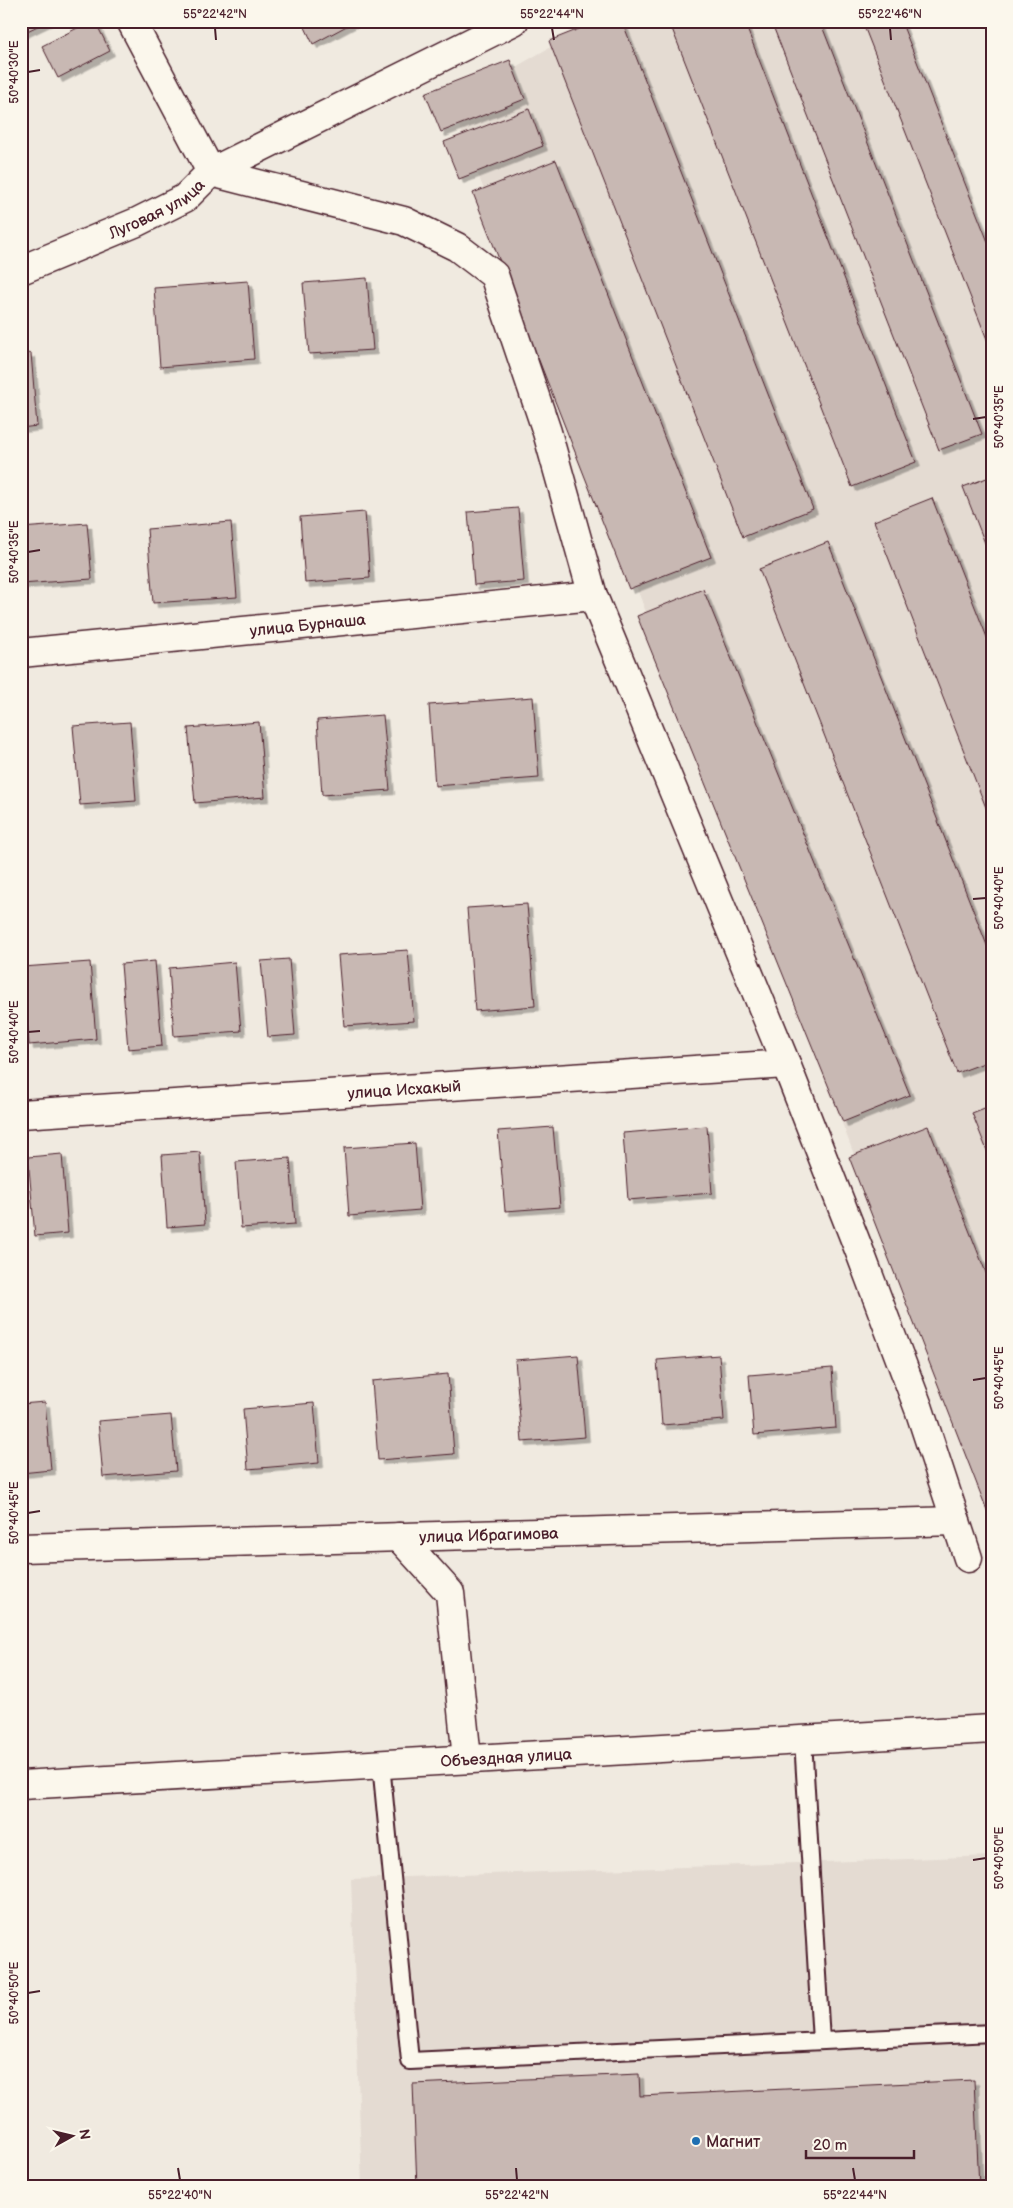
<svg xmlns="http://www.w3.org/2000/svg" width="1013" height="2208" font-family="'Balsamiq Sans',sans-serif">
	<style>
		.built { fill: #e4dbd2 }
		.building { fill: #c8b8b3; stroke: #4a1f2b; filter: url(#shadow) }
		.lines { fill: none; stroke-linecap: round; stroke-linejoin: round }
		.service-casing { stroke: #4a1f2b; stroke-width: 20 }
		.minor-casing { stroke: #4a1f2b; stroke-width: 31 }
		.tertiary-casing { stroke: #4a1f2b; stroke-width: 31 }
		.service { stroke: #fbf7ec; stroke-width: 16 }
		.minor { stroke: #fbf7ec; stroke-width: 28 }
		.tertiary { stroke: #fbf7ec; stroke-width: 28 }
		.ticks { fill: none; stroke: #4a1f2b; stroke-width: 2 }
		.poi-dot { fill: #1f6fb2; stroke: #fbf7ec; stroke-width: 2 }
		.labels { text-anchor: middle; stroke-width: 4.5; stroke-linejoin: round; paint-order: stroke }
		.street-label { font-size: 16px; fill: #4a1f2b; stroke: #fbf7ec }
		.poi-label { font-size: 16px; fill: #4a1f2b; stroke: #fbf7ec; text-anchor: start }
		.neatline { fill: none; stroke: #4a1f2b; stroke-width: 2 }
		.ticks-label { font-size: 12px; text-anchor: middle; fill: #4a1f2b }
	</style>
	<defs>
		<filter id="shadow"><feDropShadow dx="4.5" dy="4.5" stdDeviation="0" flood-color="#0004"/></filter>
	</defs>
	<rect width="100%" height="100%" fill="#f0eae0"/>
	<filter id="ink" filterUnits="userSpaceOnUse"><feTurbulence type="fractalNoise" baseFrequency=".02" numOctaves="2"/><feDisplacementMap in="SourceGraphic" scale="10" xChannelSelector="R" yChannelSelector="G"/><feConvolveMatrix kernelMatrix="1 2 1 2 8 2 1 2 1" color-interpolation-filters="sRGB"/></filter>
	<g filter="url(#ink)">
		<path class="built" d="M 596,21 L 892,21 L 992,276 L 992,1514 L 451,104 Z
			M 992,1856 L 992,2187 L 362,2187 L 351,1879 Z"/>
		<path class="building" d="M 21,21 L 48,21 L 21,34 Z
			M 91,21 L 95,21 L 110,51 L 58,78 L 42,46 Z
			M 302,21 L 356,21 L 313,44 Z
			M 599,21 L 622,21 L 813,509 L 743,537 L 549,41 Z
			M 669,21 L 744,21 L 916,462 L 852,487 Z
			M 771,21 L 820,21 L 982,434 L 939,450 Z
			M 862,21 L 901,21 L 992,252 L 992,352 Z
			M 510,60 L 525,99 L 441,132 L 425,93 Z
			M 529,109 L 543,146 L 459,179 L 444,142 Z
			M 556,160 L 711,557 L 629,589 L 473,193 Z
			M 367,278 L 373,350 L 309,354 L 303,283 Z
			M 248,281 L 254,359 L 160,367 L 154,288 Z
			M 31,353 L 37,426 L 21,428 L 21,354 Z
			M 992,476 L 992,561 L 963,487 Z
			M 932,498 L 992,650 L 992,823 L 874,521 Z
			M 518,508 L 524,581 L 474,585 L 468,512 Z
			M 365,512 L 370,578 L 305,583 L 300,517 Z
			M 231,522 L 237,597 L 153,603 L 147,529 Z
			M 87,523 L 92,579 L 21,584 L 21,528 Z
			M 828,542 L 992,958 L 992,1060 L 957,1073 L 759,569 Z
			M 703,589 L 910,1095 L 843,1122 L 637,616 Z
			M 533,697 L 539,778 L 435,786 L 429,705 Z
			M 383,715 L 390,790 L 322,795 L 317,720 Z
			M 130,722 L 136,801 L 80,805 L 73,726 Z
			M 259,722 L 265,797 L 195,803 L 188,728 Z
			M 527,904 L 535,1006 L 475,1011 L 467,908 Z
			M 408,950 L 414,1021 L 344,1026 L 338,955 Z
			M 289,959 L 295,1035 L 268,1037 L 261,961 Z
			M 155,961 L 162,1046 L 128,1049 L 121,964 Z
			M 90,962 L 96,1039 L 29,1045 L 23,967 Z
			M 235,962 L 241,1031 L 174,1036 L 169,968 Z
			M 992,1105 L 992,1163 L 972,1113 Z
			M 707,1126 L 712,1193 L 628,1200 L 623,1133 Z
			M 928,1126 L 992,1288 L 992,1523 L 849,1157 Z
			M 553,1127 L 560,1207 L 505,1211 L 498,1131 Z
			M 415,1143 L 420,1210 L 349,1216 L 344,1148 Z
			M 200,1152 L 205,1224 L 167,1227 L 162,1155 Z
			M 62,1154 L 68,1233 L 35,1236 L 28,1157 Z
			M 290,1158 L 295,1224 L 241,1228 L 236,1162 Z
			M 578,1355 L 585,1437 L 522,1442 L 515,1360 Z
			M 719,1355 L 724,1420 L 662,1425 L 657,1360 Z
			M 832,1368 L 836,1428 L 754,1435 L 749,1375 Z
			M 448,1374 L 454,1454 L 378,1460 L 372,1381 Z
			M 45,1402 L 51,1470 L 21,1473 L 21,1404 Z
			M 314,1403 L 319,1463 L 248,1469 L 243,1409 Z
			M 171,1415 L 176,1471 L 103,1477 L 98,1421 Z
			M 639,2074 L 640,2096 L 974,2080 L 979,2187 L 417,2187 L 413,2084 Z"/>
		<g class="lines">
			<g class="service-casing">
				<path id="service" d="M 803,1740 L 821,2041
					M 381,1764 L 410,2061 L 992,2033"/>
			</g>
			<g class="minor-casing">
				<g id="minor">
					<path d="M 514,21 L 211,172 L 404,221 L 457,247 L 494,275 L 547,432 L 593,596 L 786,1064 L 861,1255 L 919,1409 L 968,1558"/>
					<path id="s1" d="M 21,270 L 137,222 L 185,198 L 211,172 L 131,21"/>
					<path id="s2" d="M 21,653 L 593,596"/>
					<path id="s3" d="M 21,1114 L 786,1064"/>
					<path d="M 399,1537 L 450,1593 L 467,1759"/>
					<path id="s4" d="M 21,1548 L 956,1521"/>
				</g>
			</g>
			<g class="tertiary-casing">
				<g id="tertiary">
					<path id="s5" d="M 21,1785 L 992,1729"/>
				</g>
			</g>
			<use href="#service" class="service"/>
			<use href="#minor" class="minor"/>
			<use href="#tertiary" class="tertiary"/>
		</g>
	</g>
	<path class="ticks" d="M 215,28 L 216,40M 552,28 L 554,40M 890,28 L 891,40M 28,72 L 40,70M 973,419 L 986,417M 28,552 L 40,550M 973,899 L 986,898M 28,1032 L 40,1031M 973,1380 L 986,1378M 28,1513 L 40,1511M 973,1860 L 986,1858M 28,1993 L 40,1991M 178,2168 L 180,2180M 516,2168 L 517,2180M 853,2168 L 855,2180"/>
	<circle class="poi-dot" cx="696" cy="2141" r="5"/>
	<g class="labels">
		<g class="street-label">
			<text dy="6" stroke="none"><textPath href="#s1" startOffset="149">Луговая улица</textPath></text>
			<text dy="6" stroke="none"><textPath href="#s2" startOffset="288">улица Бурнаша</textPath></text>
			<text dy="6" stroke="none"><textPath href="#s3" startOffset="384">улица Исхакый</textPath></text>
			<text dy="6" stroke="none"><textPath href="#s4" startOffset="468">улица Ибрагимова</textPath></text>
			<text dy="6" stroke="none"><textPath href="#s5" startOffset="486">Объездная улица</textPath></text>
		</g>
		<g class="poi-label">
			<text x="706" y="2147">Магнит</text>
		</g>
	</g>
	<rect width="1013" height="2208" fill="none" stroke="#fbf7ec" stroke-width="55"/>
	<g transform="translate(72 2136) rotate(82)" stroke="#fbf7ec" stroke-width="4" paint-order="stroke">
	<path d="M0-4L9 19L0 12L-9 19Z" fill="#4a1f2b"/>
	<text y="-8" font-size="14" font-weight="bold" text-anchor="middle" fill="#4a1f2b">N</text>
	</g>
	<path d="M806 2150v8h108v-8" fill="none" stroke="#4a1f2b" stroke-width="2.5"/>
	<text x="813" y="2150" font-size="15" fill="#4a1f2b" stroke="#fbf7ec" stroke-width="4" paint-order="stroke">20 m</text>
	<rect x="28" y="28" width="958" height="2152" class="neatline"/>
	<g class="ticks-label">
		<text x="215" y="18">55°22'42"N</text>
		<text x="552" y="18">55°22'44"N</text>
		<text x="890" y="18">55°22'46"N</text>
		<text transform="translate(14 72) rotate(-90)" y="4">50°40'30"E</text>
		<text transform="translate(999 417) rotate(-90)" y="4">50°40'35"E</text>
		<text transform="translate(14 552) rotate(-90)" y="4">50°40'35"E</text>
		<text transform="translate(999 898) rotate(-90)" y="4">50°40'40"E</text>
		<text transform="translate(14 1032) rotate(-90)" y="4">50°40'40"E</text>
		<text transform="translate(999 1378) rotate(-90)" y="4">50°40'45"E</text>
		<text transform="translate(14 1513) rotate(-90)" y="4">50°40'45"E</text>
		<text transform="translate(999 1858) rotate(-90)" y="4">50°40'50"E</text>
		<text transform="translate(14 1993) rotate(-90)" y="4">50°40'50"E</text>
		<text x="180" y="2199">55°22'40"N</text>
		<text x="517" y="2199">55°22'42"N</text>
		<text x="855" y="2199">55°22'44"N</text>
	</g>
</svg>
